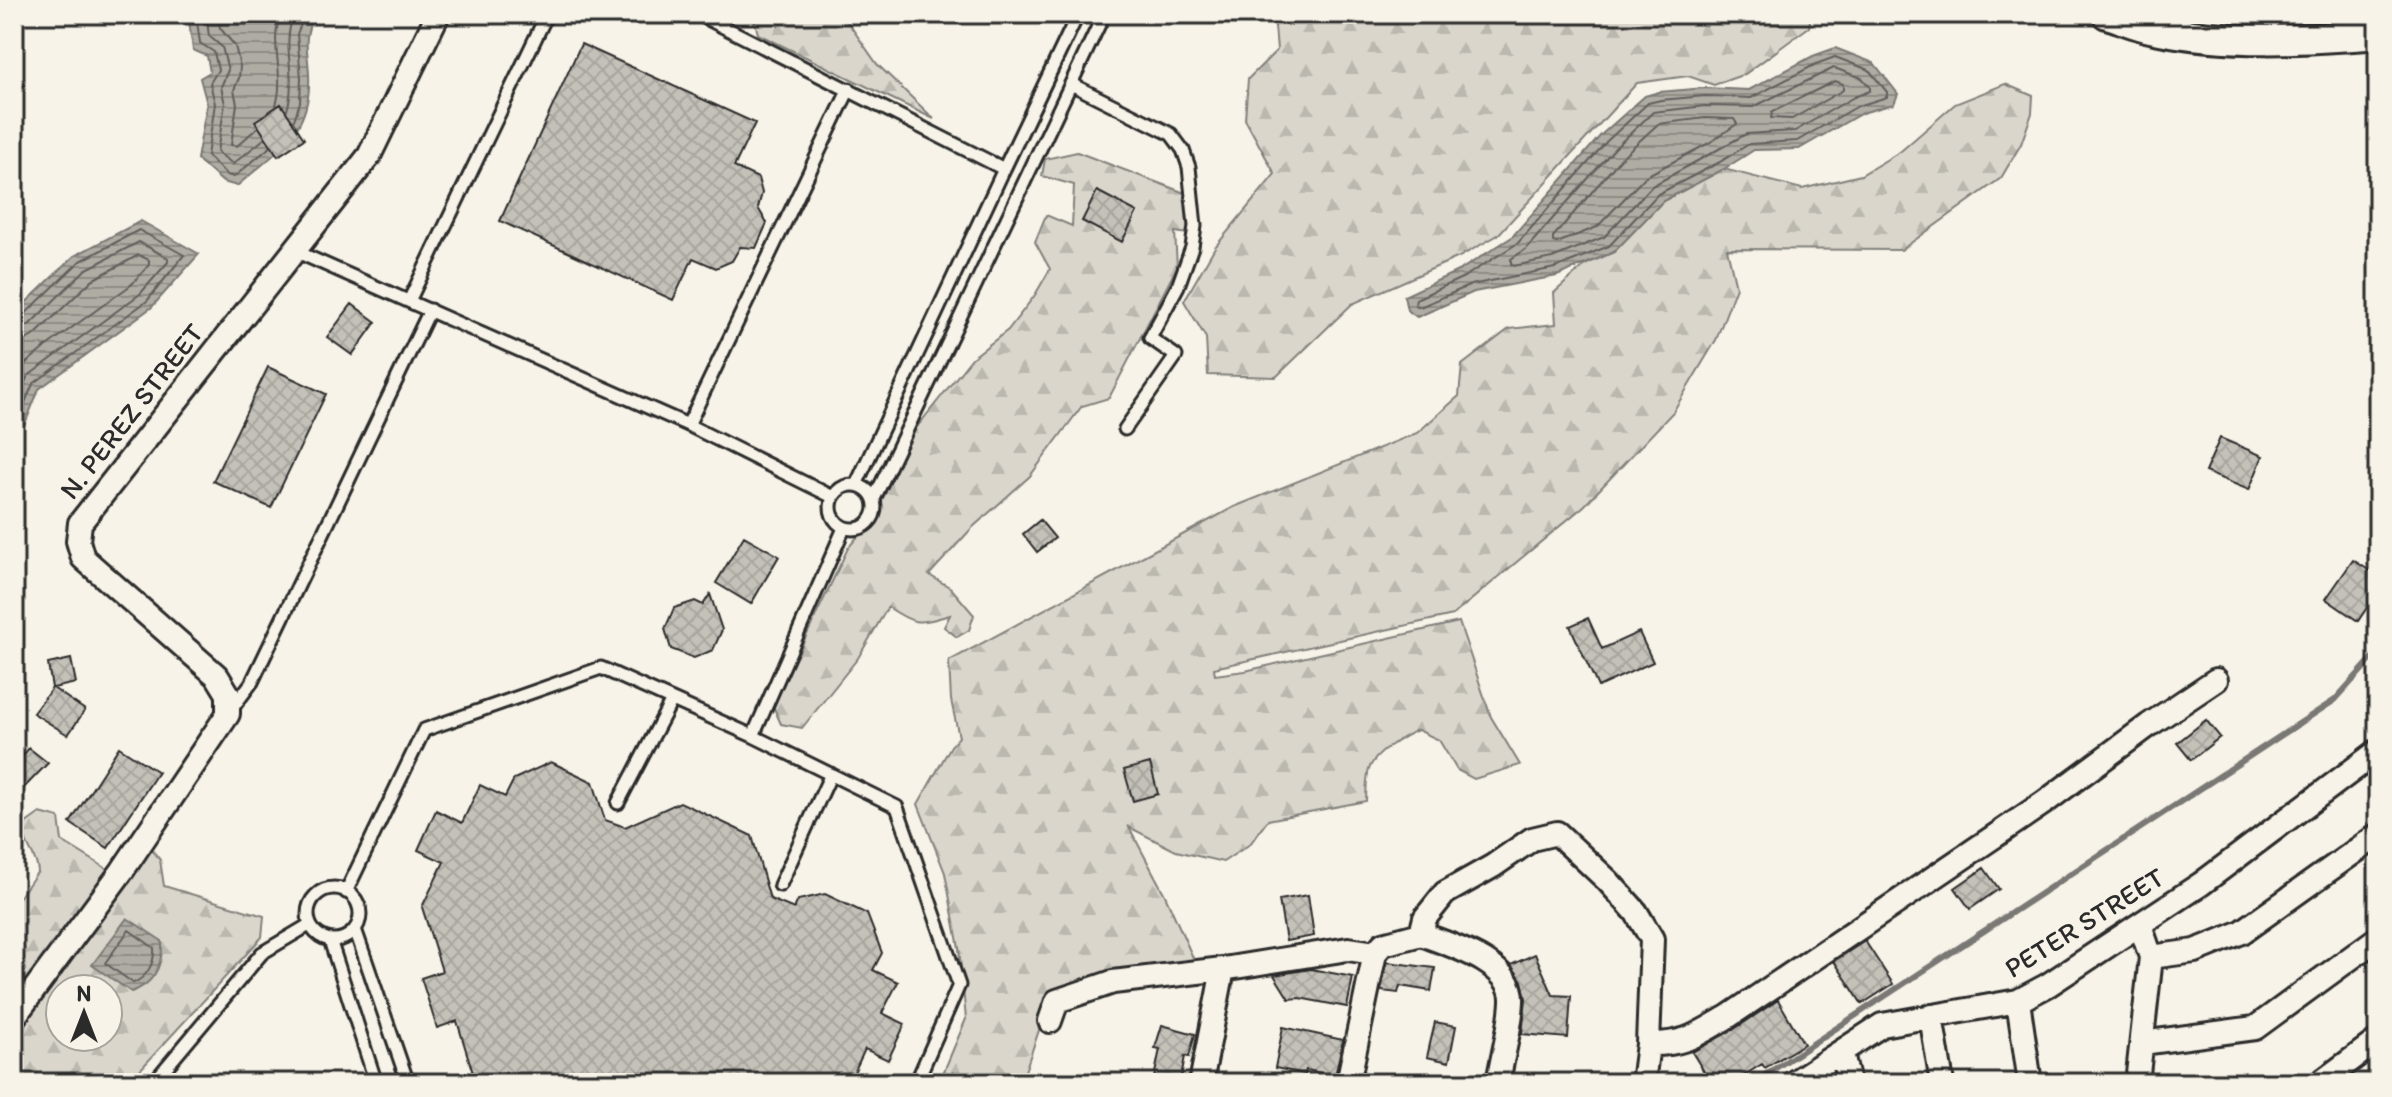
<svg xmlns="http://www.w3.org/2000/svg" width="2392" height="1097" font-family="Itim,sans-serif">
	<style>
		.forest { fill: url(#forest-firs); stroke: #82807c; stroke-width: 2; fill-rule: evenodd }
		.water { fill: url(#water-rules); stroke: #7a7874; stroke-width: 2 }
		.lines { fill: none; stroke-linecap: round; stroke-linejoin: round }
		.shore { stroke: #605f5b; stroke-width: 2 }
		.stream { stroke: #7a7874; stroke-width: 6 }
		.building { fill: url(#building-cross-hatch); stroke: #2b2b2b; stroke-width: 2 }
		.service-casing { stroke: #2b2b2b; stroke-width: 17 }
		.minor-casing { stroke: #2b2b2b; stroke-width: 28 }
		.tertiary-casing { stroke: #2b2b2b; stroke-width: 34 }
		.service { stroke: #f7f3e8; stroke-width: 11 }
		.minor { stroke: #f7f3e8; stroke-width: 22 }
		.tertiary { stroke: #f7f3e8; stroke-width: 28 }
		.labels { text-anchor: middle; stroke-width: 6; stroke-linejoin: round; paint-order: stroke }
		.street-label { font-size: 28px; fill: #2b2b2b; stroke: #f7f3e8 }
	</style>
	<defs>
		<pattern id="forest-firs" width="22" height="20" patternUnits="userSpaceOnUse" patternTransform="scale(2)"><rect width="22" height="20" fill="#dad6cc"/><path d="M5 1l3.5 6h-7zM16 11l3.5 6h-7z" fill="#bbb8af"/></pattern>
		<pattern id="water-rules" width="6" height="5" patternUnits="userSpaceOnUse" patternTransform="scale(2)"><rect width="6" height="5" fill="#afaca4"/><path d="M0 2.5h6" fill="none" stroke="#8f8c86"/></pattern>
		<pattern id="building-cross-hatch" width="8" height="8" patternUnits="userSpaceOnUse" patternTransform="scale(2)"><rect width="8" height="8" fill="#c4c1b9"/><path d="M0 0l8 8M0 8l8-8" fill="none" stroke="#a9a69f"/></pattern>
	</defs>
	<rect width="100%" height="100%" fill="#f7f3e8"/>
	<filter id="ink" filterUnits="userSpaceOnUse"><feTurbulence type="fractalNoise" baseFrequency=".0125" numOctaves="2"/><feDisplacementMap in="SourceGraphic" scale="16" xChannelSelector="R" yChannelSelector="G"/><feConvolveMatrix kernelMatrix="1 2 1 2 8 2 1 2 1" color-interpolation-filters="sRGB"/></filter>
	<g filter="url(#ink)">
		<path class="forest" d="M 753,14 L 842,14 L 877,64 L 934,119 L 758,34 Z
			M 1274,14 L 1811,14 L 1809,27 L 1745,74 L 1714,85 L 1688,76 L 1637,83 L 1498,235 L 1459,257 L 1352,304 L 1276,377 L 1208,375 L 1206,338 L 1184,301 L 1215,247 L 1275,174 L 1245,119 L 1248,79 L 1277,50 Z
			M 2005,84 L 2033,96 L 2032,113 L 2021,144 L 2001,178 L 1901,250 L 1727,249 L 1736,287 L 1716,340 L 1673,412 L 1584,506 L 1453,615 L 1214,668 L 1215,675 L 1245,671 L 1459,622 L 1491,717 L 1520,765 L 1474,779 L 1457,770 L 1439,740 L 1418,730 C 1407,734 1400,739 1390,746 C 1365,764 1367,772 1366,801 L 1268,820 L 1250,844 L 1223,862 L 1176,851 L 1129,827 L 1165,895 L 1194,960 L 1111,974 L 1051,995 L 1021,1083 L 939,1083 L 966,1019 L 959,948 L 945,873 L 918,804 L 951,746 L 959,737 L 951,700 L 949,661 L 1234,507 L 1417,433 L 1459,396 L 1462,365 L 1509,329 L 1556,324 L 1554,293 L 1585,265 L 1614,252 L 1663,201 L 1724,169 L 1802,189 L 1861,175 L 1901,151 L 1955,104 Z
			M 1077,152 L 1185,193 L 1188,234 L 1175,232 L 1177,267 L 1109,398 L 1082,406 L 1030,476 L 972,528 L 929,575 L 951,588 L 974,615 L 969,630 L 957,637 L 944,627 L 950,615 C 917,624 917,626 888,607 L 858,658 L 802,728 L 781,724 L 773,706 L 848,548 L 870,522 L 897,452 L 972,358 L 1008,330 L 1035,295 L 1050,269 L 1035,242 L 1046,215 L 1072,226 L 1074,185 L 1042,176 L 1045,159 Z
			M 40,813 L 59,818 L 62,841 L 109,870 L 125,843 L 149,846 L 160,860 L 164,886 L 264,916 L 262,937 L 128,1083 L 36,1083 L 14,1074 L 14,905 L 38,871 C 36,853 24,847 22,826 ZM 60,989 L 108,989 L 108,1037 L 60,1037 Z"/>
		<path class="water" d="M 188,14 L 314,14 C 302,41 308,48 309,75 C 312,133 276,152 237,186 L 223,182 L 197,159 L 207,104 L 200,78 L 210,72 L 207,56 L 193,50 Z
			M 1835,48 L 1874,63 L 1898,94 L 1894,104 L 1862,113 L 1799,149 L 1754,150 L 1724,169 L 1663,201 L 1614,252 L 1557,276 L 1474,292 L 1417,317 L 1407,310 L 1404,296 L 1460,270 L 1512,237 L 1601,135 L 1645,96 L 1659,92 L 1705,88 L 1749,90 L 1813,56 Z
			M 141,221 L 199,254 L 152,307 L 39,389 L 25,424 L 14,427 L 14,314 L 74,256 Z
			M 127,918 L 162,941 C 163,965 154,984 131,992 L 92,965 Z"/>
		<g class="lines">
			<path class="shore" d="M 196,14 L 200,43 L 214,52 L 218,70 L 210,83 L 215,104 L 207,156 L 227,175 L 234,177 L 270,147
				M 206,14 L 209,36 L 222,47 L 228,70 L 221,87 L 225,104 L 217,152 L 233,164 L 264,139
				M 218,14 L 220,28 L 235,46 L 240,66 L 239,78 L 234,90 L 237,104 L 231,145 L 237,146 L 257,128
				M 1835,57 L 1869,70 L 1887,92 L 1887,97 L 1858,106 L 1797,141 L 1749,144 L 1720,162 L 1658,194 L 1609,246 L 1555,268 L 1471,285 L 1420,307 L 1415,305 L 1416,299 L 1464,277 L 1518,243 L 1607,141 L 1648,103 L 1661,100 L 1705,96 L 1751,98 L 1816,64 Z
				M 1834,68 L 1862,78 L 1870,87 L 1870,91 L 1854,97 L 1795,131 L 1746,134 L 1652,186 L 1604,237 L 1552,258 L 1514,266 L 1511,264 L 1511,259 L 1526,249 L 1615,148 L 1653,112 L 1705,106 L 1753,107 Z
				M 1835,81 L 1843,84 L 1843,90 L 1792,119 L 1771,118 L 1772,112 Z
				M 276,105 C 286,74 268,44 281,14
				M 287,110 C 298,75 280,48 294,14
				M 1705,118 L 1734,119 L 1737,124 L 1709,143 L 1646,176 L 1597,227 L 1557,243 L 1553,242 L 1553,237 L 1623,156 L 1658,124 Z
				M 294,120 L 300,102 L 301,78 L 297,34 L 305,14
				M 14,319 L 22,317 L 79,262 L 139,230 L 184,255 L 147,301 L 33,384 L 19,416 L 14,419
				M 14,329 L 29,325 L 85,270 L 139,242 L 168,258 L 168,262 L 140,294 L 28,376 L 14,403
				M 14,341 L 26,340 L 36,334 L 92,280 L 139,255 L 149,260 L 149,265 L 131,285 L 48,345 L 14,373
				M 129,930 L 154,948 C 155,962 147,978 133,983 L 105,963 Z"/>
			<path class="stream" d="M 1753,1083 L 2335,700 L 2378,652"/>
		</g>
		<path class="building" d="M 581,44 L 755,123 L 734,167 L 758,178 L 762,193 L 758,208 L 767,223 L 756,248 L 740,247 L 732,261 L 716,268 L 693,258 L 673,300 L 500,221 Z
			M 281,104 L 304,139 L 278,156 L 255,121 Z
			M 1097,191 L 1137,212 L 1122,242 L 1082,221 Z
			M 352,304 L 376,322 L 352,355 L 327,337 Z
			M 268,367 L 326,394 L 271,508 L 213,481 Z
			M 2220,438 L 2263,456 L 2249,490 L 2205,472 Z
			M 1040,520 L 1055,538 L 1037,552 L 1023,534 Z
			M 744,536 L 779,556 L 751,604 L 716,583 Z
			M 2353,560 L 2378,576 L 2378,591 L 2358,621 L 2326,599 Z
			M 710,594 L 722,630 L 713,650 L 694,658 L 671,649 L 665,629 L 674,608 L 695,601 L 703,605 Z
			M 1588,618 L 1602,649 L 1639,632 L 1653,662 L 1598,687 L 1570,626 Z
			M 71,659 L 76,683 L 53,688 L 85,710 L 68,735 L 33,713 L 52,688 L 48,664 Z
			M 2206,720 L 2220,737 L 2191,760 L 2177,743 Z
			M 119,747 L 158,772 L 108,848 L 70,823 Z
			M 29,748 L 48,763 L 14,798 L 14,767 Z
			M 551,762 L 593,782 L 605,820 L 625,827 L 680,802 L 752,836 L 770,899 L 794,909 L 798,900 L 825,894 L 867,914 L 882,953 L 873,970 L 898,982 L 882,1013 L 905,1024 L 888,1060 L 865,1049 L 849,1083 L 476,1083 L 457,1021 L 437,1028 L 421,978 L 442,971 L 422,907 L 444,862 L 418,850 L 436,810 L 462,823 L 480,785 L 505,797 L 514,779 Z
			M 1150,763 L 1158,794 L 1133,801 L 1124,770 Z
			M 1984,868 L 1999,889 L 1970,909 L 1955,888 Z
			M 1308,895 L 1314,936 L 1286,941 L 1279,900 Z
			M 1865,941 L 1893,984 L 1862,1004 L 1834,961 Z
			M 1535,954 L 1553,995 L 1571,996 L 1568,1038 L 1522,1034 L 1526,999 L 1522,981 L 1511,965 Z
			M 1387,962 L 1435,968 L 1431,991 L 1400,986 L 1398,993 L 1381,991 Z
			M 1311,969 L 1353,977 L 1347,1007 L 1299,998 L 1289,999 L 1274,975 Z
			M 1778,1000 L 1804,1044 L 1765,1068 L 1762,1064 L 1732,1083 L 1711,1083 L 1692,1052 L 1736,1028 Z
			M 1435,1022 L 1456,1026 L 1449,1062 L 1427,1057 Z
			M 1162,1025 L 1195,1034 L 1189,1057 L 1185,1056 L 1180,1083 L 1153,1083 L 1160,1049 L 1155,1048 Z
			M 1283,1027 L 1343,1040 L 1335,1076 L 1306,1070 L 1305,1074 L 1275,1068 Z"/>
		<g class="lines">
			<g class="service-casing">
				<path id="service" d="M 698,14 L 1004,169 L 1078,14
					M 1071,84 L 1171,134 L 1183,150 L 1189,167 L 1195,226 L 1192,247 L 1178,286 L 1150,338 L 1176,356 L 1125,429
					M 295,251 L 688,425 L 833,497
					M 409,301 L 547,14
					M 688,425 L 849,89
					M831 507a22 22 0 1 1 44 0a22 22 0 1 1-44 0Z
					M 856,485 L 1004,169
					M 874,499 L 1104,14
					M 231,710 L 252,682 L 430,310
					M 753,736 L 844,528
					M 618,803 L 672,700
					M 780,885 L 831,774
					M308 914a26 26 0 1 1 52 0a26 26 0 1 1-52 0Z
					M 346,892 L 424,730 L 601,668 L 753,736 L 897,807 L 959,985 L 916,1083
					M 355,929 L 408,1083
					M 330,940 L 376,1083
					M 153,1083 L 262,953 L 309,925"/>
			</g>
			<g class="minor-casing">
				<path id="minor" d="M 1421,934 C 1450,945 1514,963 1512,1001 C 1511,1028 1502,1057 1498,1083
					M 2151,957 L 2195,951 L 2242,932 L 2378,835
					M 2018,1001 L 2030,1083
					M 1931,1016 L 1942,1083
					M 14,1017 L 122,871 L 228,714 L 228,694 L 217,676 L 83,558 L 78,541 L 80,523 L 369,156 L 438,14
					M 1050,1021 L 1057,1001 L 1113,982 L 1223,969 L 1348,949 L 1375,953
					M 2142,1043 L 2255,1028 L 2378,938
					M 1648,1044 C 1686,1045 1698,1034 1729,1016 L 2045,802 L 2149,725 L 2216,680
					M 1842,1053 L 1849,1083
					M 1201,1083 L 1223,969
					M 1348,1083 L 1375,953 L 1383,944 L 1421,934 L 1425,918 L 1445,893 L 1493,866 L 1532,839 L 1557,833 L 1608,881 L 1636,912 L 1652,939 L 1648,1044 L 1643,1083
					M 1793,1083 L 1882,1025 L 2018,1001 L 2048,985 L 2201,884 L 2378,751
					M 2137,1083 L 2151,957 L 2140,925
					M 2320,1083 L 2378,1040"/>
			</g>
			<g class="tertiary-casing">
				<path id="tertiary" d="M 2107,14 C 2123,19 2139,26 2155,29 C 2227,44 2305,40 2378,34"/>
			</g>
			<use href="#service" class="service"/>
			<use href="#minor" class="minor"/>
			<use href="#tertiary" class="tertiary"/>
		</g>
	</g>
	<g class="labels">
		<g class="street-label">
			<text transform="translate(131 411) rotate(-52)" y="10">N. PEREZ STREET</text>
			<text transform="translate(2084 922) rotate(-32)" y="10">PETER STREET</text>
		</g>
	</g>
	<rect width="2392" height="1097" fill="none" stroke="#f7f3e8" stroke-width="48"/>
	<rect x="24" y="24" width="2344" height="1049" fill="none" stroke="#2b2b2b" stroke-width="3" filter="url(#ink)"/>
	<g transform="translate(84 1013)"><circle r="38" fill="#f7f3e8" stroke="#a5a39c" stroke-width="2"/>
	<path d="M0-6L14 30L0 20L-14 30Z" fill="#2b2b2b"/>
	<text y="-12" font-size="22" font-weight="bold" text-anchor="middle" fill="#2b2b2b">N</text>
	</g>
</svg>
